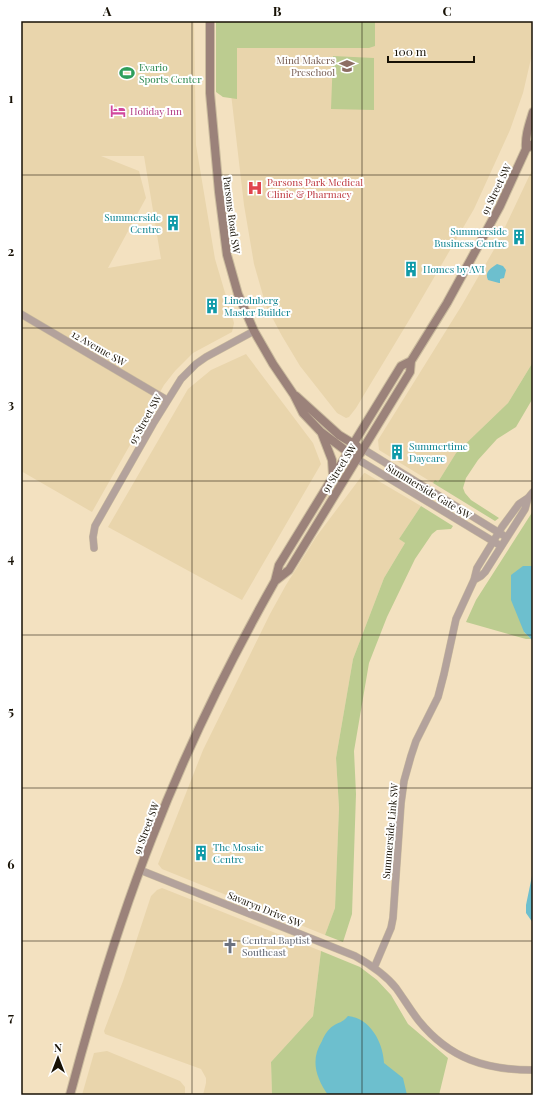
<svg xmlns="http://www.w3.org/2000/svg" width="554" height="1116" font-family="'Playfair Display',serif">
	<style>
		.built { fill: #e9d5ac; fill-rule: evenodd }
		.green { fill: #bccc90 }
		.water { fill: #6dbfce }
		.lines { fill: none; stroke-linecap: round; stroke-linejoin: round }
		.tertiary-casing { stroke: #cbbc9e; stroke-width: 8 }
		.secondary-casing { stroke: #cbbc9e; stroke-width: 10 }
		.tertiary { stroke: #b3a29c; stroke-width: 7 }
		.secondary { stroke: #9b827a; stroke-width: 8 }
		.grid { fill: none; stroke: #171105; stroke-width: 1; stroke-opacity: 0.55 }
		.labels { text-anchor: middle; stroke-width: 4; stroke-linejoin: round; paint-order: stroke }
		.education-label { font-size: 10px; fill: #785e54; stroke: #fff; text-anchor: end }
		.leisure-label { font-size: 10px; fill: #27864d; stroke: #fff; text-anchor: start }
		.hotel-label { font-size: 10px; fill: #b23c85; stroke: #fff; text-anchor: start }
		.health-label { font-size: 10px; fill: #be3a42; stroke: #fff; text-anchor: start }
		.street-label { font-size: 10px; fill: #171105; stroke: #fff }
		.culture-label { font-size: 10px; fill: #0d838f; stroke: #fff; text-anchor: start }
		.worship-label { font-size: 10px; fill: #5b616d; stroke: #fff; text-anchor: start }
		.neatline { fill: none; stroke: #171105; stroke-width: 1.5 }
		.grid-label { font-size: 13px; text-anchor: middle; font-weight: bold; fill: #171105 }
	</style>
	<rect width="100%" height="100%" fill="#f3e1c0"/>
	<path class="built" d="M 21,21 L 194,21 L 196,145 L 215,259 L 234,323 L 232,332 L 193,353 L 175,371 L 164,385 L 92,512 L 21,471 ZM 101,156 L 144,156 L 161,259 L 108,268 L 146,198 L 139,171 Z
		M 373,21 L 533,21 L 533,50 L 523,93 L 510,130 L 474,209 L 411,317 L 356,408 L 349,417 L 346,418 L 337,413 L 300,366 L 282,336 L 266,306 L 254,264 L 244,205 L 230,85 L 229,31 Z
		M 533,168 L 533,362 L 508,403 L 456,453 L 438,482 L 435,481 L 433,483 L 379,450 L 378,440 L 462,305 L 496,246 Z
		M 246,354 L 313,443 L 321,464 L 242,600 L 108,527 L 188,389 L 211,370 Z
		M 364,473 L 365,473 L 421,506 L 399,539 L 405,543 L 384,578 L 353,659 L 336,758 L 339,808 L 335,908 L 325,935 L 162,869 L 158,864 L 203,750 L 270,614 L 286,585 L 316,537 Z
		M 162,888 L 321,951 L 313,1016 L 271,1062 L 272,1095 L 203,1095 L 206,1083 L 206,1078 L 201,1069 L 105,1034 L 104,1031 L 123,981 L 151,896 L 157,890 Z
		M 107,1051 L 180,1081 L 185,1087 L 185,1095 L 82,1095 L 94,1053 Z"/>
	<path class="green" d="M 216,21 L 375,21 L 375,46 L 369,48 L 237,48 L 237,99 L 223,97 L 216,92 Z
		M 333,56 L 374,58 L 374,110 L 331,109 Z
		M 533,362 L 533,398 L 516,427 L 497,439 L 478,460 L 466,478 L 463,488 L 465,493 L 471,500 L 499,518 L 495,521 L 433,483 L 435,480 L 438,482 L 456,453 L 508,403 Z
		M 421,506 L 453,526 L 451,529 L 437,530 L 432,534 L 415,559 L 387,617 L 369,663 L 354,751 L 356,794 L 352,914 L 343,942 L 325,935 L 335,908 L 339,808 L 336,758 L 353,659 L 384,578 L 405,543 L 399,539 Z
		M 533,511 L 533,566 L 523,566 L 524,632 L 531,639 L 526,639 L 466,622 L 476,600 Z
		M 321,951 L 360,967 L 377,980 L 391,995 L 408,1024 L 448,1058 L 439,1095 L 272,1095 L 271,1062 L 313,1016 Z"/>
	<path class="water" d="M 497,264 L 503,266 L 506,270 L 504,278 L 500,279 L 500,283 L 499,283 L 488,280 C 484,272 491,268 497,264 Z
		M 523,566 L 533,566 L 533,641 L 524,632 L 511,600 L 511,575 Z
		M 533,871 L 533,923 L 526,913 L 526,905 Z
		M 348,1016 C 370,1018 383,1042 384,1063 L 403,1078 L 407,1095 L 328,1095 C 316,1078 310,1060 322,1041 C 324,1036 328,1029 333,1026 C 340,1021 341,1024 348,1016 Z"/>
	<g class="lines">
		<g class="tertiary-casing">
			<path id="tertiary" d="M 21,314 L 167,400
				M 363,449 L 506,537
				M 357,459 L 501,546
				M 94,548 L 93,537 L 95,526 L 153,424 L 181,379 L 196,364 L 206,357 L 254,331
				M 474,580 L 481,576 L 485,572 L 525,509 L 528,498
				M 140,870 L 355,956 C 371,965 385,974 396,988 C 404,999 411,1011 419,1021 C 450,1059 486,1070 533,1070
				M 374,968 L 391,928 L 393,918 L 401,803 L 404,781 L 411,756 L 416,741 L 438,697 L 444,674 L 456,619 L 474,580 L 477,568 L 502,527 L 519,504 L 528,498 L 533,492"/>
		</g>
		<g class="secondary-casing">
			<path id="secondary" d="M 210,21 L 210,93 L 219,192 L 227,255 L 238,294 L 254,331 L 273,364 L 294,395 L 303,413 L 321,432 L 357,459
				M 526,149 C 525,136 529,125 533,112
				M 296,396 L 339,435 L 357,446
				M 322,434 L 332,460 L 333,475
				M 275,581 L 289,570 L 410,372 L 411,361
				M 70,1095 C 93,1008 119,922 152,838 C 186,750 228,664 275,581 L 279,565 L 401,366 L 411,361 L 447,303 L 500,206 L 526,149 L 533,144"/>
		</g>
		<use href="#tertiary" class="tertiary"/>
		<use href="#secondary" class="secondary"/>
	</g>
	<path class="grid" d="M 192,21 L 192,1095M 362,21 L 362,1095M 21,175 L 533,175M 21,328 L 533,328M 21,481 L 533,481M 21,635 L 533,635M 21,788 L 533,788M 21,941 L 533,941"/>
	<defs>
		<g id="school-bare" transform="scale(1.2)"><path d="M0-5L7-2L0 1L-7-2ZM-4 1L0 2.5L4 1V4Q0 6-4 4Z" fill="#8d6e63" stroke="#fff" stroke-width="2.5" paint-order="stroke"/></g>
		<g id="stadium-bare" transform="scale(1.2)"><path d="M0-5a6.5 5 0 1 0 0 10a6.5 5 0 1 0 0-10ZM-3.5-1.8h7v3.6h-7Z" fill="#2e9e5b" stroke="#fff" stroke-width="2.5" paint-order="stroke"/></g>
		<g id="hotel-bare" transform="scale(1.2)"><path d="M-6-4.5h1.5V1H6V5H4.5V3h-9V5H-6ZM-4 0a1.8 1.8 0 1 1 3.6 0ZM.5 0V-2.5h3Q6-2.5 6 0Z" fill="#d1479c" stroke="#fff" stroke-width="2.5" paint-order="stroke"/></g>
		<g id="hospital-bare" transform="scale(1.2)"><path d="M-5-5h3v3.5h4V-5h3V5h-3V1.5h-4V5h-3Z" fill="#e0444e" stroke="#fff" stroke-width="2.5" paint-order="stroke"/></g>
		<g id="building-bare" transform="scale(1.2)"><path d="M-4-6H4V6H1V3H-1V6H-4ZM-2.5-4.3h1.7v1.8h-1.7ZM.8-4.3h1.7v1.8H.8ZM-2.5-1h1.7V.8h-1.7ZM.8-1h1.7V.8H.8Z" fill="#0f9aa8" stroke="#fff" stroke-width="2.5" paint-order="stroke"/></g>
		<g id="church-bare" transform="scale(1.2)"><path d="M-1.2-6h2.4v3.5h3.3v2.4h-3.3V6h-2.4V-.1h-3.3v-2.4h3.3Z" fill="#6b7280" stroke="#fff" stroke-width="2.5" paint-order="stroke"/></g>
	</defs>
	<g fill-rule="evenodd">
		<use href="#school-bare" x="347" y="66"/>
		<use href="#stadium-bare" x="127" y="73"/>
		<use href="#hotel-bare" x="118" y="111"/>
		<use href="#hospital-bare" x="255" y="188"/>
		<use href="#building-bare" x="173" y="223"/>
		<use href="#building-bare" x="519" y="237"/>
		<use href="#building-bare" x="411" y="269"/>
		<use href="#building-bare" x="212" y="306"/>
		<use href="#building-bare" x="397" y="452"/>
		<use href="#building-bare" x="201" y="853"/>
		<use href="#church-bare" x="230" y="946"/>
	</g>
	<g class="labels">
		<g class="education-label">
			<text x="335" y="64">Mind Makers<tspan x="335" dy="12">Preschool</tspan></text>
		</g>
		<g class="leisure-label">
			<text x="139" y="71">Evario<tspan x="139" dy="12">Sports Center</tspan></text>
		</g>
		<g class="hotel-label">
			<text x="130" y="115">Holiday Inn</text>
		</g>
		<g class="health-label">
			<text x="267" y="186">Parsons Park Medical<tspan x="267" dy="12">Clinic &amp; Pharmacy</tspan></text>
		</g>
		<g class="street-label">
			<text transform="translate(496 189) rotate(-64)" y="4">91 Street SW</text>
			<text transform="translate(232 215) rotate(83)" y="4">Parsons Road SW</text>
			<text transform="translate(99 348) rotate(30)" y="4">12 Avenue SW</text>
			<text transform="translate(145 419) rotate(-60)" y="4">95 Street SW</text>
			<text transform="translate(339 468) rotate(-58)" y="4">91 Street SW</text>
			<text transform="translate(429 491) rotate(31)" y="4">Summerside Gate SW</text>
			<text transform="translate(146 828) rotate(-69)" y="4">91 Street SW</text>
			<text transform="translate(390 831) rotate(-85)" y="4">Summerside Link SW</text>
			<text transform="translate(265 909) rotate(22)" y="4">Savaryn Drive SW</text>
		</g>
		<g class="culture-label">
			<text x="161" y="221" text-anchor="end">Summerside<tspan x="161" dy="12">Centre</tspan></text>
			<text x="507" y="235" text-anchor="end">Summerside<tspan x="507" dy="12">Business Centre</tspan></text>
			<text x="423" y="273">Homes by AVI</text>
			<text x="224" y="304">Lincolnberg<tspan x="224" dy="12">Master Builder</tspan></text>
			<text x="409" y="450">Summertime<tspan x="409" dy="12">Daycare</tspan></text>
			<text x="213" y="851">The Mosaic<tspan x="213" dy="12">Centre</tspan></text>
		</g>
		<g class="worship-label">
			<text x="242" y="944">Central Baptist<tspan x="242" dy="12">Southeast</tspan></text>
		</g>
	</g>
	<rect width="554" height="1116" fill="none" stroke="#ffffff" stroke-width="44"/>
	<g transform="translate(58 1058)" stroke="#ffffff" stroke-width="3" paint-order="stroke">
	<path d="M0-3L7 15L0 10L-7 15Z" fill="#171105"/>
	<text y="-6" font-size="11" font-weight="bold" text-anchor="middle" fill="#171105">N</text>
	</g>
	<path d="M388 56v6h86v-6" fill="none" stroke="#171105" stroke-width="2"/>
	<text x="394" y="56" font-size="12" fill="#171105" stroke="#ffffff" stroke-width="3" paint-order="stroke">100 m</text>
	<rect x="22" y="22" width="510" height="1072" class="neatline"/>
	<g class="grid-label">
		<text x="107" y="16">A</text>
		<text x="277" y="16">B</text>
		<text x="447" y="16">C</text>
		<text x="11" y="103">1</text>
		<text x="11" y="256">2</text>
		<text x="11" y="409">3</text>
		<text x="11" y="563">4</text>
		<text x="11" y="716">5</text>
		<text x="11" y="869">6</text>
		<text x="11" y="1022">7</text>
	</g>
</svg>
